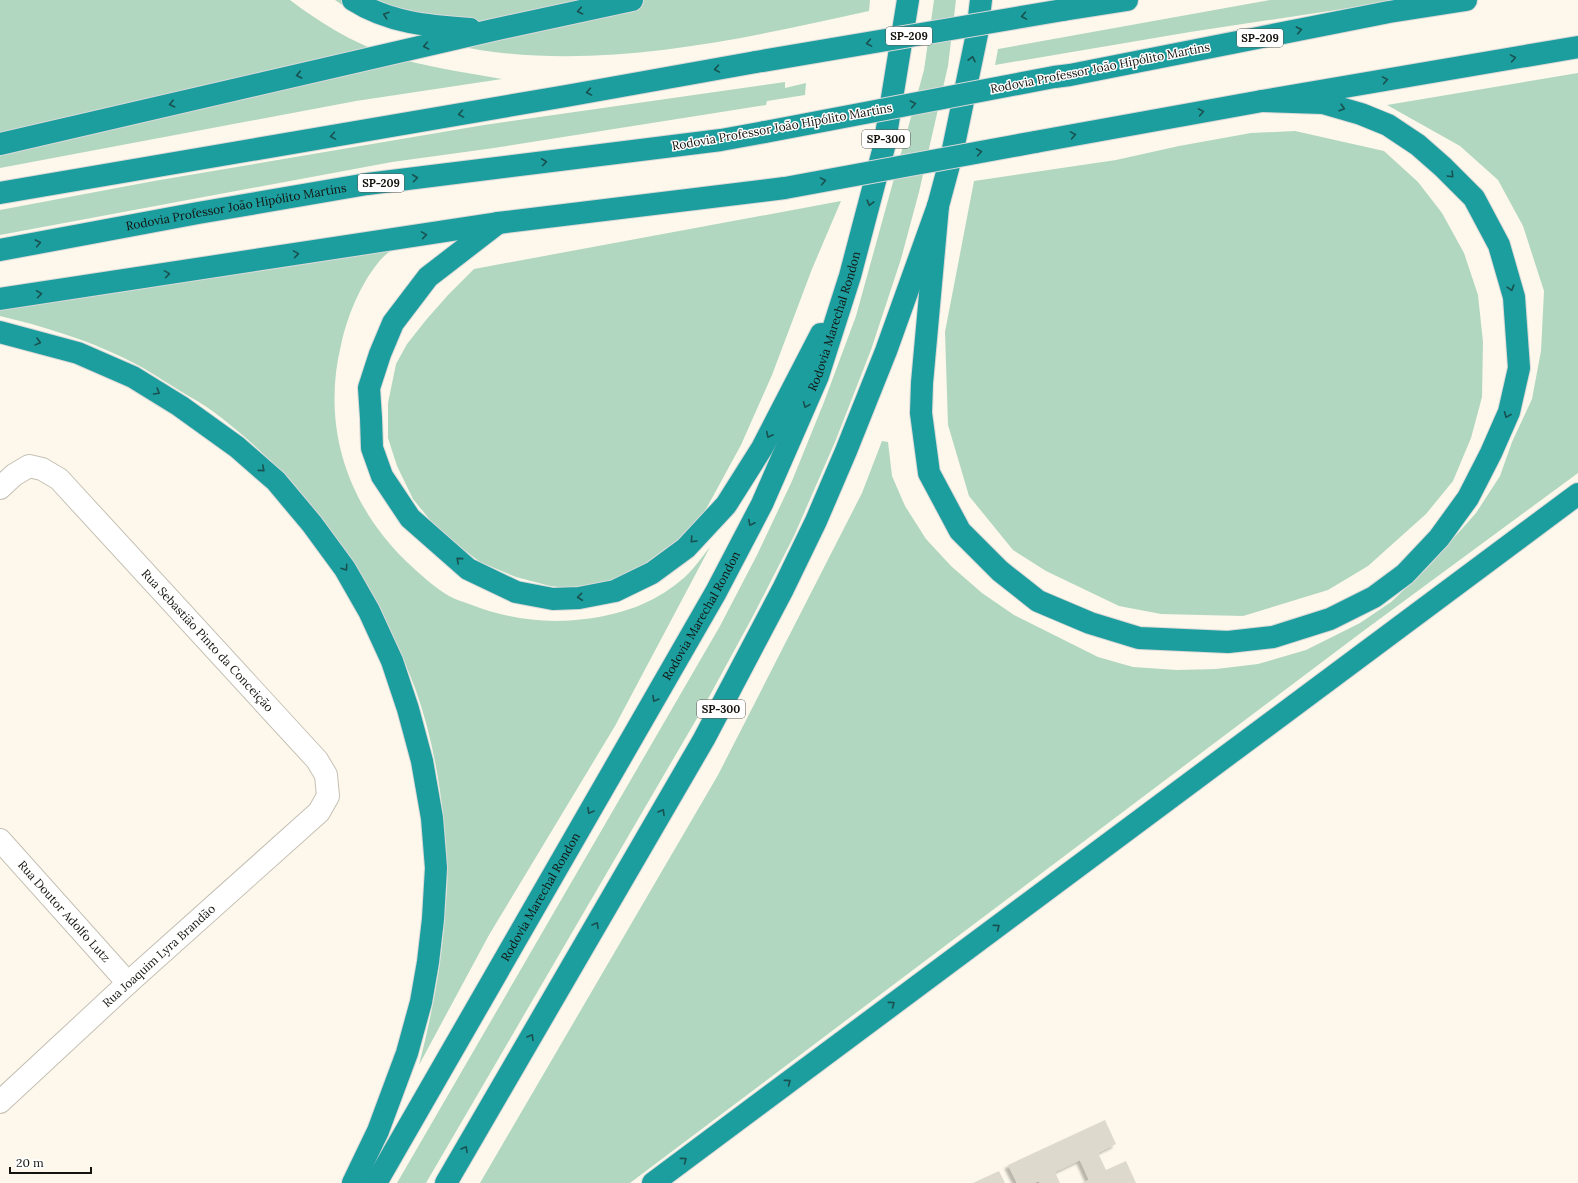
<svg xmlns="http://www.w3.org/2000/svg" width="1578" height="1183" font-family="Lora,serif">
	<style>
		.green { fill: #b1d7c0 }
		.building { fill: #ded9cd; filter: url(#shadow) }
		.lines { fill: none; stroke-linecap: round; stroke-linejoin: round }
		.minor-casing { stroke: #c5c0b4; stroke-width: 24 }
		.motorway-casing { stroke: #d9d9d8; stroke-width: 24 }
		.minor { stroke: #fff; stroke-width: 22 }
		.motorway { stroke: #1c9d9e; stroke-width: 22 }
		.motorway-bridge-casing { stroke: #d9d9d8; stroke-width: 24; stroke-linecap: butt }
		.motorway-bridge { stroke: #1c9d9e; stroke-width: 22 }
		.oneway { stroke: #18514f }
		.labels { text-anchor: middle; stroke-width: 3; stroke-linejoin: round; paint-order: stroke }
		.shield { fill: #fff; stroke: #5a5a56; stroke-width: 1 }
		.shield-label { font-size: 11px; font-weight: bold; fill: #14130e }
		.street-label { font-size: 12px; fill: #14130e; stroke: #fff }
	</style>
	<defs>
		<filter id="shadow"><feDropShadow dx="-3.5" dy="3.5" stdDeviation="1" flood-color="#0004"/></filter>
	</defs>
	<rect width="100%" height="100%" fill="#fdf8eb"/>
	<path class="green" d="M 0,0 L 290,0 C 319,22 351,42 386,54 C 423,67 464,72 502,79 L 356,101 L 0,168 Z
		M 335,0 L 870,0 L 869,11 C 720,44 546,84 398,29 C 377,22 353,13 335,0 Z
		M 934,0 L 956,0 L 948,66 L 919,192 L 901,259 L 871,350 L 835,442 L 794,536 L 753,616 L 703,708 L 426,1183 L 397,1183 L 720,626 L 757,555 L 792,481 L 824,402 L 856,316 L 924,70 Z
		M 1270,0 L 1402,0 L 1190,32 L 995,65 L 998,49 Z
		M 1578,73 L 1578,473 L 1362,632 L 630,1183 L 480,1183 L 718,775 L 862,493 L 882,441 L 888,442 L 892,476 L 905,506 L 926,539 L 951,566 L 982,593 L 1014,615 L 1098,657 L 1133,667 L 1177,670 L 1216,669 L 1258,664 L 1306,650 L 1360,623 L 1391,602 L 1427,568 L 1476,513 L 1500,476 L 1512,442 L 1532,399 L 1541,351 L 1544,291 L 1523,226 L 1498,180 L 1460,146 L 1387,105 Z
		M 785,82 L 785,88 L 806,83 L 805,95 L 767,101 L 766,105 L 494,148 L 392,162 L 0,235 L 0,210 L 154,181 L 484,125 Z
		M 1295,131 L 1384,151 L 1418,182 L 1442,213 L 1464,253 L 1478,295 L 1483,342 L 1482,397 L 1471,438 L 1453,481 L 1426,514 L 1368,566 L 1328,590 L 1243,616 L 1161,614 L 1119,606 L 1046,571 L 1013,550 L 969,496 L 948,425 L 945,332 L 974,181 L 1116,160 L 1179,146 L 1251,133 Z
		M 841,201 L 812,269 L 772,375 L 741,445 L 699,522 L 663,554 L 622,579 L 586,590 L 550,586 L 516,577 L 480,562 L 439,531 L 413,499 L 397,466 L 388,438 L 388,403 L 396,364 L 407,344 L 426,320 L 448,295 L 474,269 Z
		M 393,249 C 388,253 382,257 378,263 C 360,285 347,317 341,345 C 321,427 348,506 408,563 C 421,575 434,587 449,596 C 456,600 465,602 472,605 C 508,619 546,624 585,619 C 619,615 653,604 680,581 C 692,572 701,558 710,547 L 615,726 L 489,935 L 419,1065 C 432,1014 442,964 445,912 C 446,899 448,886 447,873 C 445,811 436,746 415,688 C 375,579 305,479 211,410 C 200,402 186,395 174,387 C 158,377 141,366 124,358 C 85,339 42,326 0,316 L 0,307 Z"/>
	<path class="building" d="M 1105,1120 L 1116,1144 L 1098,1153 L 1106,1170 L 1126,1161 L 1136,1183 L 1082,1183 L 1089,1180 L 1080,1160 L 1055,1172 L 1060,1183 L 1040,1183 L 1039,1181 L 1033,1183 L 1017,1183 L 1008,1165 Z
		M 999,1171 L 1005,1183 L 973,1183 Z"/>
	<g class="lines">
		<g class="minor-casing">
			<g id="minor">
				<path id="s1" d="M 0,488 L 14,475 L 29,466 L 42,469 L 59,479 L 317,760 L 326,775 L 328,796 L 319,812 L 128,983 L 0,1102"/>
				<path id="s2" d="M 0,840 L 128,983"/>
			</g>
		</g>
		<g class="motorway-casing">
			<g id="motorway">
				<path d="M 353,0 C 389,23 429,26 470,29"/>
				<path d="M 1063,10 L 1127,0"/>
				<path d="M 1054,77 L 1070,75 L 1389,12 L 1466,0"/>
				<path d="M 1035,142 L 1262,101 L 1578,47"/>
				<path d="M 0,144 L 493,30 L 632,0"/>
				<path d="M 0,193 L 566,96 L 756,62"/>
				<path d="M 938,206 L 922,383 L 921,413 L 929,473 L 960,531 L 1000,571 L 1038,601 L 1090,623 L 1139,638 L 1228,642 L 1273,637 L 1330,619 L 1374,597 L 1405,574 L 1439,538 L 1468,498 L 1491,453 L 1509,412 L 1519,368 L 1514,297 L 1499,245 L 1474,198 L 1443,167 L 1418,145 L 1388,125 L 1361,114 L 1323,103 L 1262,101"/>
				<path d="M 498,223 L 428,277 L 393,323 L 380,354 L 369,388 L 371,418 L 372,448 L 382,476 L 410,518 L 468,569 L 516,592 L 553,599 L 579,598 L 615,591 L 652,573 L 686,548 L 726,505 L 762,448 L 821,334"/>
				<path id="s3" d="M 0,250 L 198,213 L 367,184 L 721,140 L 765,132"/>
				<path d="M 0,299 L 498,223 L 785,188"/>
				<path d="M 0,332 L 78,353 L 133,377 L 180,406 L 237,447 L 276,481 L 312,524 L 345,569 L 369,611 L 392,661 L 408,709 L 422,761 L 432,818 L 436,868 L 433,919 L 428,962 L 421,1002 L 407,1053 L 378,1131 L 353,1183"/>
				<path id="s4" d="M 376,1183 L 716,592 L 762,504 L 818,376 L 850,276 L 884,147 L 908,0"/>
				<path d="M 446,1183 L 704,739 L 783,589 L 816,521 L 846,451 L 886,351 L 938,206 L 952,154 L 977,34 L 981,0"/>
				<path d="M 653,1183 L 1578,494"/>
			</g>
		</g>
		<use href="#minor" class="minor"/>
		<use href="#motorway" class="motorway"/>
		<g class="motorway-bridge-casing">
			<path id="motorway-bridge" d="M 756,62 L 1063,10
				M 765,132 L 1054,77
				M 785,188 L 1035,142"/>
		</g>
		<use href="#motorway-bridge" class="motorway-bridge"/>
	</g>
	<defs><path id="oneway-chevron" d="M-2-3.5L2.5 0L-2 3.5" fill="none" stroke-width="1.6" stroke-linecap="round" stroke-linejoin="round"/></defs>
	<g class="oneway">
		<use href="#oneway-chevron" transform="translate(580 11) rotate(168)"/>
		<use href="#oneway-chevron" transform="translate(386 15) rotate(-162)"/>
		<use href="#oneway-chevron" transform="translate(1024 16) rotate(170)"/>
		<use href="#oneway-chevron" transform="translate(1299 30) rotate(-11)"/>
		<use href="#oneway-chevron" transform="translate(869 43) rotate(170)"/>
		<use href="#oneway-chevron" transform="translate(426 46) rotate(167)"/>
		<use href="#oneway-chevron" transform="translate(1513 58) rotate(-10)"/>
		<use href="#oneway-chevron" transform="translate(972 59) rotate(-78)"/>
		<use href="#oneway-chevron" transform="translate(717 69) rotate(170)"/>
		<use href="#oneway-chevron" transform="translate(299 75) rotate(167)"/>
		<use href="#oneway-chevron" transform="translate(1385 80) rotate(-10)"/>
		<use href="#oneway-chevron" transform="translate(589 92) rotate(170)"/>
		<use href="#oneway-chevron" transform="translate(172 104) rotate(167)"/>
		<use href="#oneway-chevron" transform="translate(913 104) rotate(-11)"/>
		<use href="#oneway-chevron" transform="translate(1342 108) rotate(16)"/>
		<use href="#oneway-chevron" transform="translate(1201 112) rotate(-10)"/>
		<use href="#oneway-chevron" transform="translate(461 114) rotate(170)"/>
		<use href="#oneway-chevron" transform="translate(1073 135) rotate(-10)"/>
		<use href="#oneway-chevron" transform="translate(333 136) rotate(170)"/>
		<use href="#oneway-chevron" transform="translate(979 152) rotate(-10)"/>
		<use href="#oneway-chevron" transform="translate(544 162) rotate(-7)"/>
		<use href="#oneway-chevron" transform="translate(1451 175) rotate(45)"/>
		<use href="#oneway-chevron" transform="translate(415 178) rotate(-7)"/>
		<use href="#oneway-chevron" transform="translate(823 181) rotate(-10)"/>
		<use href="#oneway-chevron" transform="translate(870 203) rotate(105)"/>
		<use href="#oneway-chevron" transform="translate(424 235) rotate(-9)"/>
		<use href="#oneway-chevron" transform="translate(38 243) rotate(-11)"/>
		<use href="#oneway-chevron" transform="translate(296 254) rotate(-9)"/>
		<use href="#oneway-chevron" transform="translate(167 274) rotate(-9)"/>
		<use href="#oneway-chevron" transform="translate(1511 288) rotate(74)"/>
		<use href="#oneway-chevron" transform="translate(39 294) rotate(-8)"/>
		<use href="#oneway-chevron" transform="translate(38 342) rotate(15)"/>
		<use href="#oneway-chevron" transform="translate(157 392) rotate(31)"/>
		<use href="#oneway-chevron" transform="translate(806 405) rotate(113)"/>
		<use href="#oneway-chevron" transform="translate(1507 415) rotate(112)"/>
		<use href="#oneway-chevron" transform="translate(769 435) rotate(117)"/>
		<use href="#oneway-chevron" transform="translate(262 469) rotate(41)"/>
		<use href="#oneway-chevron" transform="translate(751 523) rotate(117)"/>
		<use href="#oneway-chevron" transform="translate(693 540) rotate(133)"/>
		<use href="#oneway-chevron" transform="translate(459 560) rotate(-139)"/>
		<use href="#oneway-chevron" transform="translate(345 568) rotate(56)"/>
		<use href="#oneway-chevron" transform="translate(580 597) rotate(174)"/>
		<use href="#oneway-chevron" transform="translate(655 699) rotate(120)"/>
		<use href="#oneway-chevron" transform="translate(590 811) rotate(120)"/>
		<use href="#oneway-chevron" transform="translate(662 812) rotate(-60)"/>
		<use href="#oneway-chevron" transform="translate(596 925) rotate(-60)"/>
		<use href="#oneway-chevron" transform="translate(997 927) rotate(-37)"/>
		<use href="#oneway-chevron" transform="translate(892 1004) rotate(-37)"/>
		<use href="#oneway-chevron" transform="translate(531 1037) rotate(-60)"/>
		<use href="#oneway-chevron" transform="translate(788 1082) rotate(-37)"/>
		<use href="#oneway-chevron" transform="translate(465 1149) rotate(-60)"/>
		<use href="#oneway-chevron" transform="translate(684 1160) rotate(-37)"/>
	</g>
	<g class="labels">
		<g class="shield">
			<rect x="886" y="27" width="46" height="18" rx="3"/>
			<rect x="1237" y="29" width="46" height="18" rx="3"/>
			<rect x="862" y="130" width="48" height="18" rx="3"/>
			<rect x="358" y="174" width="46" height="18" rx="3"/>
			<rect x="697" y="700" width="48" height="18" rx="3"/>
		</g>
		<g class="shield-label">
			<text x="909" y="40">SP-209</text>
			<text x="1260" y="42">SP-209</text>
			<text x="886" y="143">SP-300</text>
			<text x="381" y="187">SP-209</text>
			<text x="721" y="713">SP-300</text>
		</g>
		<g class="street-label">
			<text transform="translate(1100 68) rotate(-11)" y="4">Rodovia Professor João Hipólito Martins</text>
			<text transform="translate(782 127) rotate(-10)" y="4">Rodovia Professor João Hipólito Martins</text>
			<text dy="4" stroke="none"><textPath href="#s3" startOffset="240">Rodovia Professor João Hipólito Martins</textPath></text>
			<text dy="4" stroke="none"><textPath href="#s4" startOffset="978">Rodovia Marechal Rondon</textPath></text>
			<text dy="4" stroke="none"><textPath href="#s4" startOffset="654">Rodovia Marechal Rondon</textPath></text>
			<text dy="4" stroke="none"><textPath href="#s1" startOffset="289">Rua Sebastião Pinto da Conceição</textPath></text>
			<text dy="4" stroke="none"><textPath href="#s4" startOffset="330">Rodovia Marechal Rondon</textPath></text>
			<text dy="4" stroke="none"><textPath href="#s2" startOffset="96">Rua Doutor Adolfo Lutz</textPath></text>
			<text transform="translate(159 956) rotate(-42)" y="4">Rua Joaquim Lyra Brandão</text>
		</g>
	</g>
	<path d="M10 1167v6h81v-6" fill="none" stroke="#14130e" stroke-width="2"/>
	<text x="16" y="1167" font-size="12" fill="#14130e" stroke="#ffffff" stroke-width="3" paint-order="stroke">20 m</text>
</svg>
